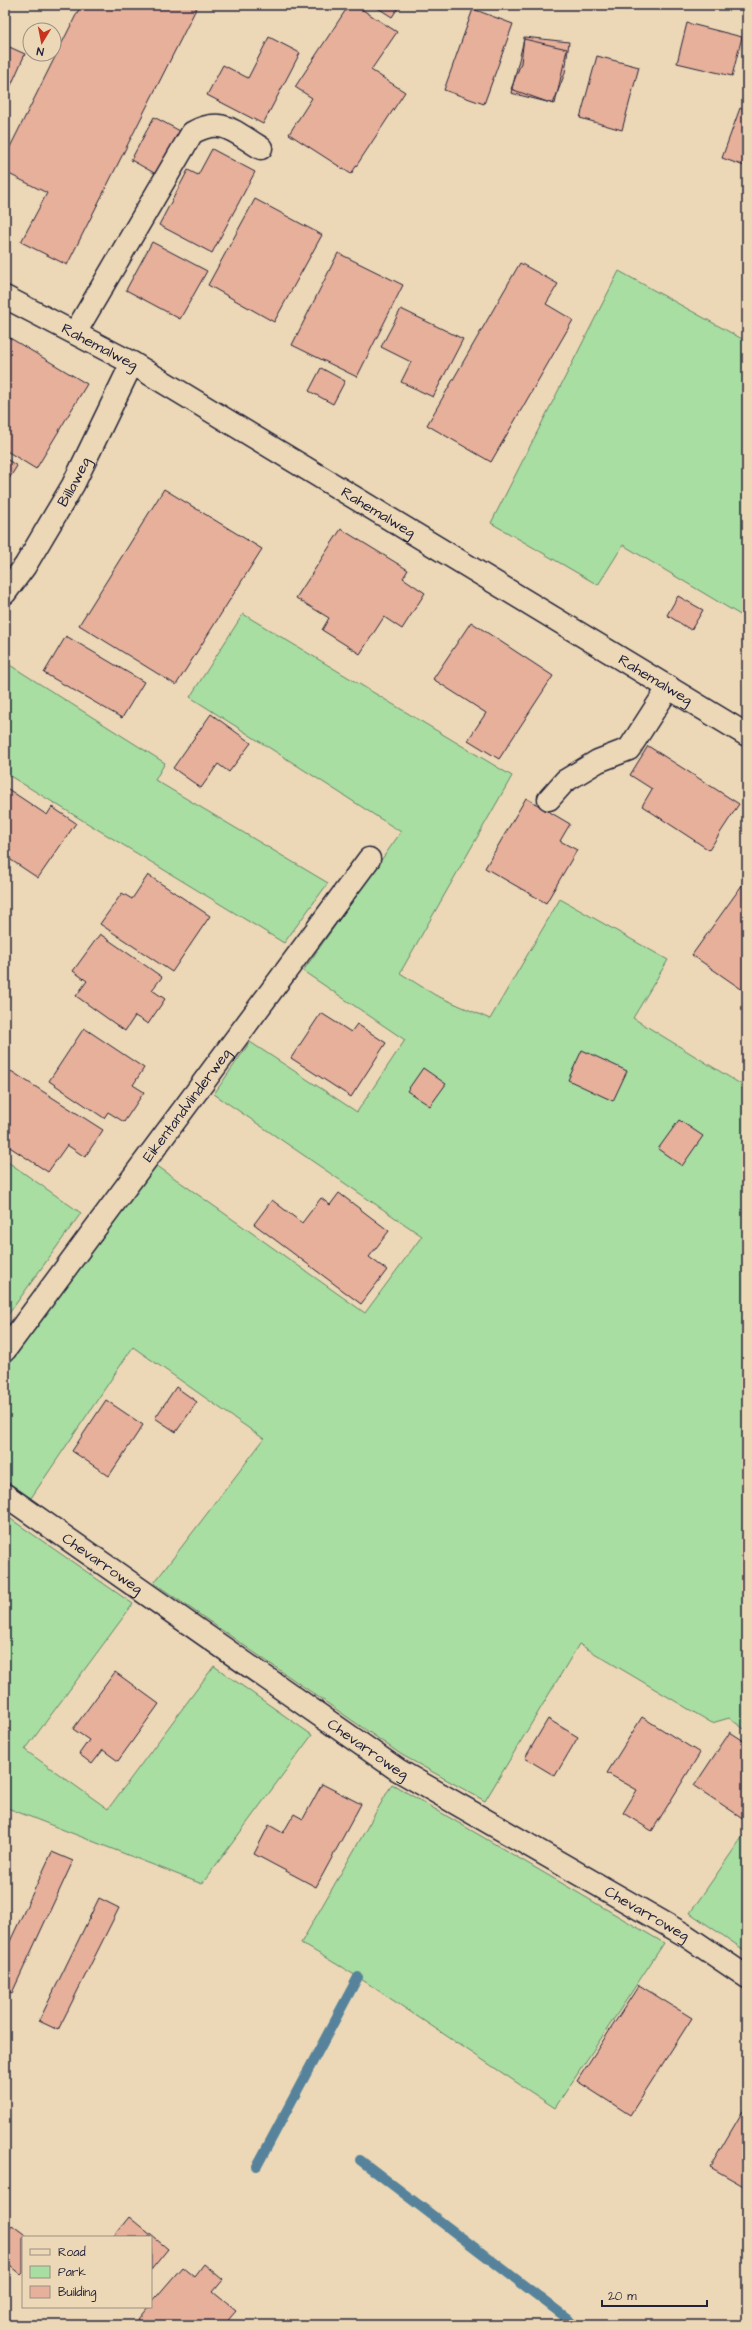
<svg xmlns="http://www.w3.org/2000/svg" width="752" height="2330" font-family="'Architects Daughter',sans-serif">
	<style>
		.green { fill: #a8dea1; stroke: #65806e }
		.lines { fill: none; stroke-linecap: round; stroke-linejoin: round }
		.stream { stroke: #57839b; stroke-width: 10 }
		.building { fill: #e6b09a; stroke: #22223b }
		.minor-casing { stroke: #22223b; stroke-width: 25 }
		.minor { stroke: #ecd8b6; stroke-width: 22 }
		.labels { text-anchor: middle; stroke-width: 3; stroke-linejoin: round; paint-order: stroke }
		.street-label { font-size: 15px; fill: #22223b; stroke: #ecd8b6 }
	</style>
	<rect width="100%" height="100%" fill="#ecd8b6"/>
	<filter id="ink" filterUnits="userSpaceOnUse"><feTurbulence type="fractalNoise" baseFrequency=".025" numOctaves="2"/><feDisplacementMap in="SourceGraphic" scale="8" xChannelSelector="R" yChannelSelector="G"/><feConvolveMatrix kernelMatrix="1 2 1 2 8 2 1 2 1" color-interpolation-filters="sRGB"/></filter>
	<g filter="url(#ink)">
		<path class="green" d="M 619,271 L 744,340 L 747,336 L 747,619 L 623,545 L 598,585 L 491,523 Z
			M 243,614 L 512,776 L 400,973 L 435,995 L 490,1019 L 560,899 L 668,960 L 633,1018 L 747,1088 L 747,1731 L 729,1718 L 712,1723 L 579,1644 L 485,1801 L 402,1755 L 154,1583 L 264,1439 L 133,1347 L 31,1498 L 5,1480 L 5,1369 L 156,1165 L 365,1313 L 422,1236 L 214,1094 L 250,1042 L 357,1112 L 405,1040 L 303,971 L 401,832 L 190,697 Z
			M 5,662 L 165,763 L 155,780 L 328,883 L 284,943 L 5,773 Z
			M 5,1160 L 81,1213 L 5,1319 Z
			M 5,1515 L 133,1604 L 25,1750 L 108,1809 L 214,1666 L 312,1735 L 202,1884 L 5,1807 Z
			M 392,1784 L 664,1943 L 555,2108 L 358,1977 L 301,1943 Z
			M 747,1830 L 747,1952 L 690,1913 Z"/>
		<g class="lines">
			<path class="stream" d="M 360,2160 L 576,2325
				M 257,2166 L 358,1977"/>
		</g>
		<path class="building" d="M 81,5 L 198,5 L 67,265 L 21,242 L 47,193 L 5,172 L 5,157 Z
			M 349,5 L 355,5 L 397,32 L 371,70 L 405,92 L 351,174 L 289,134 L 312,98 L 295,87 Z
			M 373,5 L 400,5 L 392,17 Z
			M 473,9 L 513,24 L 484,104 L 444,90 Z
			M 687,23 L 742,37 L 732,76 L 677,63 Z
			M 269,37 L 300,53 L 263,124 L 207,95 L 223,65 L 248,78 Z
			M 524,37 L 569,42 L 565,73 L 553,104 L 511,89 L 521,63 Z
			M 524,39 L 567,49 L 555,104 L 511,93 Z
			M 5,45 L 25,54 L 5,99 Z
			M 597,56 L 639,67 L 622,130 L 580,118 Z
			M 740,108 L 747,111 L 747,167 L 722,158 Z
			M 154,117 L 180,131 L 156,174 L 131,160 Z
			M 212,149 L 255,172 L 212,253 L 159,225 L 188,170 L 198,175 Z
			M 255,199 L 322,235 L 274,322 L 208,285 Z
			M 152,242 L 207,271 L 180,319 L 126,290 Z
			M 338,253 L 403,285 L 357,377 L 292,345 Z
			M 520,263 L 558,284 L 546,304 L 573,320 L 491,462 L 427,425 Z
			M 401,309 L 463,339 L 433,397 L 401,382 L 411,362 L 381,347 Z
			M 5,335 L 87,384 L 36,469 L 5,450 Z
			M 321,368 L 345,381 L 333,404 L 309,391 Z
			M 5,458 L 17,466 L 5,485 Z
			M 164,489 L 262,549 L 176,685 L 79,625 Z
			M 341,529 L 408,570 L 403,578 L 425,593 L 402,629 L 384,617 L 360,654 L 322,630 L 329,618 L 296,598 Z
			M 678,596 L 703,610 L 691,630 L 667,615 Z
			M 471,622 L 553,676 L 499,759 L 468,740 L 486,713 L 433,679 Z
			M 66,636 L 144,682 L 122,718 L 44,673 Z
			M 211,714 L 251,743 L 229,772 L 218,764 L 201,788 L 173,768 Z
			M 648,746 L 739,804 L 709,850 L 642,806 L 652,789 L 630,775 Z
			M 5,787 L 47,815 L 52,807 L 76,823 L 38,878 L 5,856 Z
			M 526,798 L 570,824 L 560,841 L 577,850 L 546,903 L 485,868 Z
			M 148,875 L 210,916 L 172,972 L 100,924 L 122,893 L 132,899 Z
			M 745,881 L 747,882 L 747,993 L 692,955 Z
			M 100,934 L 162,977 L 152,990 L 165,999 L 148,1024 L 135,1016 L 125,1031 L 76,996 L 87,981 L 73,971 Z
			M 321,1013 L 351,1032 L 357,1024 L 386,1043 L 351,1097 L 291,1058 Z
			M 84,1028 L 144,1068 L 133,1085 L 144,1092 L 124,1122 L 108,1112 L 104,1118 L 49,1081 Z
			M 582,1050 L 627,1071 L 613,1101 L 568,1080 Z
			M 423,1068 L 446,1084 L 430,1106 L 407,1091 Z
			M 11,1071 L 103,1130 L 85,1157 L 67,1145 L 48,1172 L 5,1144 L 5,1080 Z
			M 679,1120 L 703,1136 L 682,1166 L 658,1149 Z
			M 339,1193 L 389,1231 L 369,1257 L 387,1270 L 361,1304 L 254,1224 L 272,1200 L 302,1223 L 321,1198 L 330,1205 Z
			M 176,1387 L 197,1402 L 176,1432 L 155,1418 Z
			M 106,1400 L 143,1425 L 109,1476 L 72,1451 Z
			M 115,1672 L 159,1704 L 118,1761 L 103,1750 L 92,1764 L 79,1754 L 89,1740 L 73,1729 Z
			M 642,1717 L 700,1753 L 652,1831 L 623,1813 L 637,1790 L 607,1773 Z
			M 548,1719 L 578,1737 L 555,1776 L 525,1758 Z
			M 730,1732 L 747,1743 L 747,1813 L 744,1819 L 694,1786 Z
			M 322,1784 L 361,1804 L 316,1887 L 254,1854 L 269,1825 L 283,1833 L 294,1814 L 303,1819 Z
			M 52,1852 L 73,1861 L 12,1993 L 5,1990 L 5,1952 Z
			M 99,1898 L 119,1908 L 58,2030 L 39,2021 Z
			M 639,1985 L 692,2018 L 630,2115 L 577,2081 Z
			M 747,2104 L 747,2188 L 710,2167 Z
			M 129,2217 L 168,2249 L 151,2270 L 151,2237 L 113,2237 Z
			M 12,2225 L 28,2237 L 23,2237 L 23,2273 L 21,2275 L 5,2262 L 5,2234 Z
			M 204,2264 L 223,2280 L 213,2292 L 236,2311 L 224,2325 L 133,2325 L 148,2307 L 151,2307 L 151,2303 L 182,2267 L 194,2277 Z"/>
		<g class="lines">
			<g class="minor-casing">
				<g id="minor">
					<path id="s1" d="M 5,297 L 132,363 L 747,735"/>
					<path d="M 75,333 L 192,133 C 222,116 234,132 261,148"/>
					<path id="s2" d="M 5,593 L 25,566 L 73,485 L 132,363"/>
					<path d="M 549,799 L 565,781 L 598,761 L 629,749 L 669,687"/>
					<path id="s3" d="M 5,1350 L 369,859"/>
					<path id="s4" d="M 5,1495 L 398,1770 L 685,1935 L 747,1977"/>
				</g>
			</g>
			<use href="#minor" class="minor"/>
		</g>
	</g>
	<g class="labels">
		<g class="street-label">
			<text dy="5" stroke="none"><textPath href="#s1" startOffset="107">Rahemalweg</textPath></text>
			<text dy="5" stroke="none"><textPath href="#s2" startOffset="131">Billaweg</textPath></text>
			<text dy="5" stroke="none"><textPath href="#s1" startOffset="431">Rahemalweg</textPath></text>
			<text dy="5" stroke="none"><textPath href="#s1" startOffset="755">Rahemalweg</textPath></text>
			<text dy="5" stroke="none"><textPath href="#s3" startOffset="305">Eikentandvlinderweg</textPath></text>
			<text dy="5" stroke="none"><textPath href="#s4" startOffset="119">Chevarroweg</textPath></text>
			<text dy="5" stroke="none"><textPath href="#s4" startOffset="443">Chevarroweg</textPath></text>
			<text dy="5" stroke="none"><textPath href="#s4" startOffset="767">Chevarroweg</textPath></text>
		</g>
	</g>
	<rect width="752" height="2330" fill="none" stroke="#ecd8b6" stroke-width="20"/>
	<rect x="10" y="10" width="732" height="2310" fill="none" stroke="#22223b" stroke-width="1.5" filter="url(#ink)"/>
	<rect x="22" y="2236" width="130" height="72" fill="#ecd8b6" stroke="#9b8f85"/>
	<rect x="30" y="2249" width="20" height="6" fill="#ecd8b6" stroke="#9b8f85"/>
	<text x="58" y="2256" font-size="12" fill="#22223b">Road</text>
	<rect x="30" y="2266" width="20" height="12" fill="#a8dea1" stroke="#9b8f85"/>
	<text x="58" y="2276" font-size="12" fill="#22223b">Park</text>
	<rect x="30" y="2286" width="20" height="12" fill="#e6b09a" stroke="#9b8f85"/>
	<text x="58" y="2296" font-size="12" fill="#22223b">Building</text>
	<g transform="translate(42 42) rotate(190)"><circle r="19" fill="#ecd8b6" stroke="#9b8f85"/>
	<path d="M0-3L7 15L0 10L-7 15Z" fill="#c8321e"/>
	<text y="-6" font-size="11" font-weight="bold" text-anchor="middle" fill="#22223b">N</text>
	</g>
	<path d="M602 2300v6h105v-6" fill="none" stroke="#22223b" stroke-width="2"/>
	<text x="608" y="2300" font-size="12" fill="#22223b" stroke="#ecd8b6" stroke-width="3" paint-order="stroke">20 m</text>
</svg>
